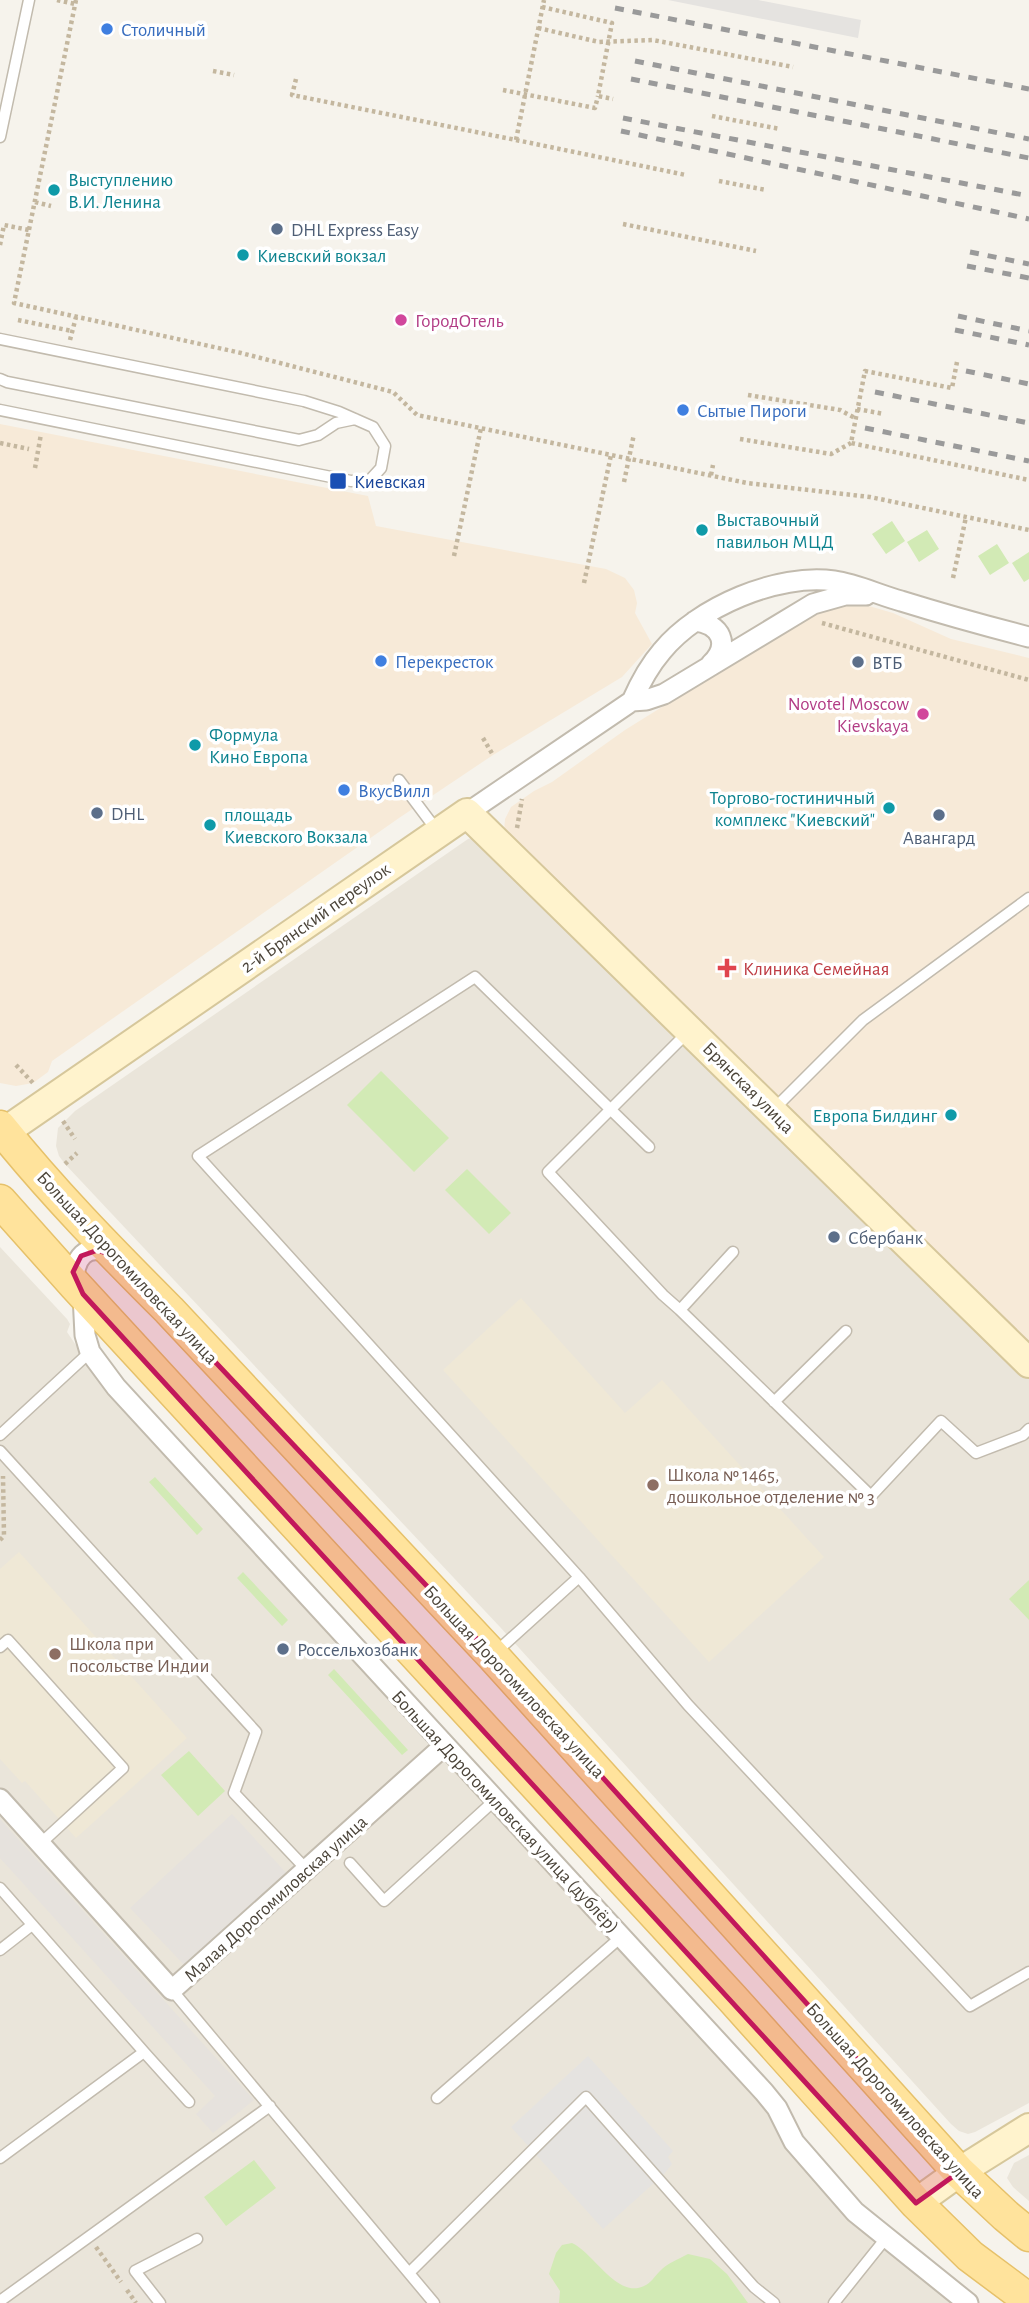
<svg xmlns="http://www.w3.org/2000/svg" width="1029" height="2303" font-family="'Alegreya Sans',sans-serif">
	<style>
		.residential { fill: #eae5da }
		.commercial { fill: #f7ead8 }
		.industrial { fill: #e6e2dd }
		.education { fill: #efe8d6 }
		.green { fill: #d2eab5 }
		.parking { fill: #e5e3e0 }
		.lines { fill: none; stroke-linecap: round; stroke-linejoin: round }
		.lane-casing { stroke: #c2bbae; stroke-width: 13 }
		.street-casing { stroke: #c2bbae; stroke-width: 23 }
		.secondary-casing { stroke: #d6c79b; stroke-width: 32 }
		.primary-casing { stroke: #e6c16a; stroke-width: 35 }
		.path { stroke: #c4b79f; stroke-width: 4.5; stroke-dasharray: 3.5 3.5; stroke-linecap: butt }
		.lane { stroke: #fff; stroke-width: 10 }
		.street { stroke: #fff; stroke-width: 19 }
		.secondary { stroke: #fff3cd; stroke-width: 28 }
		.primary { stroke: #ffe39c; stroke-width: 32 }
		.rail { stroke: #9a9a9a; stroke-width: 5; stroke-dasharray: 9 9; stroke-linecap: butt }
		.marked { fill: #c2185b; fill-opacity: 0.2; stroke: #c2185b; stroke-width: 5; stroke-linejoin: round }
		.shop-dot { fill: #3f7fe0; stroke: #fff; stroke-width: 2.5 }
		.culture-dot { fill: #0f9aa8; stroke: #fff; stroke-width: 2.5 }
		.service-dot { fill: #5c6f8a; stroke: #fff; stroke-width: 2.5 }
		.hotel-dot { fill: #d1479c; stroke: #fff; stroke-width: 2.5 }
		.transit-dot { fill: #1a4fb4; stroke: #fff; stroke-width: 2.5 }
		.health-dot { fill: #e0444e; stroke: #fff; stroke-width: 2.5 }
		.education-dot { fill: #8d6e63; stroke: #fff; stroke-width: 2.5 }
		.labels { text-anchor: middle; stroke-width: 7; stroke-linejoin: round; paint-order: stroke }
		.shop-label { font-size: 19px; fill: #366cbe; stroke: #fff; text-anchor: start }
		.culture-label { font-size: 19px; fill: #0d838f; stroke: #fff; text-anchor: start }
		.service-label { font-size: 19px; fill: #4e5e75; stroke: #fff; text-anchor: start }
		.hotel-label { font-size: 19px; fill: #b23c85; stroke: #fff; text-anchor: start }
		.transit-label { font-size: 19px; fill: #164399; stroke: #fff; text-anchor: start }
		.street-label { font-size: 19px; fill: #4b4439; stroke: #fff }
		.health-label { font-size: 19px; fill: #be3a42; stroke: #fff; text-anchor: start }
		.education-label { font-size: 19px; fill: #785e54; stroke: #fff; text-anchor: start }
	</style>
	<rect width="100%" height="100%" fill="#f6f3ec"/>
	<path class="residential" d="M 474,837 L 1029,1372 L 1029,2103 L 975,2132 L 968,2134 L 959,2131 L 951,2124 L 500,1627 L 65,1164 L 59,1156 L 56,1146 L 58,1128 L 75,1111 L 468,839 Z
		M 0,1247 L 67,1319 L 70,1324 L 67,1332 L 92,1369 L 759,2096 L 788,2143 L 957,2303 L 0,2303 Z
		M 1029,2155 L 1029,2201 L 1013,2187 L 1007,2178 L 1014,2163 Z"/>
	<path class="commercial" d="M 0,424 L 368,496 L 376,526 L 606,569 L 625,578 L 634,590 L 637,603 L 635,613 L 652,644 L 622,677 L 493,755 L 399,818 L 52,1061 L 48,1072 L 33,1083 L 16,1086 L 0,1083 Z
		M 855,602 L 893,613 L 951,639 L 1029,658 L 1029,1351 L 504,831 L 505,819 L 511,807 L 534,791 L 552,782 L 625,730 L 818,610 Z"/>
	<path class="industrial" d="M 232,1814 L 290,1877 L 188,1969 L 130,1908 Z
		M 0,1819 L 254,2100 L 213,2133 L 196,2114 L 215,2096 L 0,1858 Z"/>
	<path class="education" d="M 521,1298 L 625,1413 L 662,1380 L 824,1557 L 709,1662 L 443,1370 Z
		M 19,1552 L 187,1738 L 76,1838 L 25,1781 L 22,1783 L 0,1759 L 0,1569 Z"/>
	<path class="green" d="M 892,521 L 905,541 L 886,554 L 872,534 Z
		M 927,530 L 939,549 L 919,562 L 907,542 Z
		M 997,544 L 1009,563 L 990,575 L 978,556 Z
		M 1029,552 L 1029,579 L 1024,582 L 1012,563 Z
		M 381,1071 L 449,1138 L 414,1172 L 347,1105 Z
		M 467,1169 L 511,1213 L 489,1234 L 445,1190 Z
		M 155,1477 L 203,1529 L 197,1535 L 149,1482 Z
		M 243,1572 L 288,1620 L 282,1626 L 237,1578 Z
		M 1029,1580 L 1029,1620 L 1009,1599 Z
		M 334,1669 L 408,1750 L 402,1755 L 328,1675 Z
		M 189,1751 L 225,1791 L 198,1816 L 161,1775 Z
		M 254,2160 L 276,2188 L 226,2226 L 204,2197 Z
		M 572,2243 C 594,2253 617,2299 644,2286 C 651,2283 654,2277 660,2271 C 667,2263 679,2259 688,2254 L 710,2259 L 727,2274 L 748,2303 L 559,2303 L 560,2291 L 549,2274 L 556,2253 L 562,2245 Z"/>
	<path class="parking" d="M 668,0 L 758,0 L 861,20 L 858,38 Z
		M 588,2056 L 673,2151 L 668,2157 L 672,2164 L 665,2173 L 603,2229 L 511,2127 Z"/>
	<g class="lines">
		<g class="lane-casing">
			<path id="lane" d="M 0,137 L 29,0
				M 0,339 L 304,401 L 339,412 L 373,427 L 385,446 L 381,468 L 370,480 L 351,481 L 0,410
				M 0,379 L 7,382 L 299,440 L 318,435 L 336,423 L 355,419
				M 399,780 L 438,832
				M 688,1032 L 548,1172 L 663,1295 L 680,1310 L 733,1252
				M 774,1109 L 863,1020 L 1029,898
				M 649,1147 L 475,977 L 198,1156 L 579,1577 L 688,1705 L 970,2006 L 1029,1972
				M 680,1310 L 871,1496 L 941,1421 L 976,1453 L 1023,1435 L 1029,1429
				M 774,1402 L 846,1331
				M 0,1435 L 90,1352
				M 0,1451 L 256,1732 L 234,1793 L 307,1870
				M 0,1647 L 8,1640 L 123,1768 L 40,1844
				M 496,1652 L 579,1577
				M 350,1863 L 384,1901 L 495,1800
				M 0,1888 L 144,2052 L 0,2158
				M 0,1950 L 32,1925
				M 172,1990 L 434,2303
				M 144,2052 L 189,2102
				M 437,2098 L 621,1937
				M 410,2272 L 586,2097 L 754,2287 L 774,2303
				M 0,2301 L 270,2106
				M 160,2303 L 135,2271 L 197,2239
				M 834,2303 L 886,2238"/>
		</g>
		<g class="street-casing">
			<path id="street" d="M 695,621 C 721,624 731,645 711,664
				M 632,701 L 646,700 L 664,694 L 813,604 L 845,595 L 866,595
				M 467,813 L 632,701 C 640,683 649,666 662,651 C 698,607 778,573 834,581 C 856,584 879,595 901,601 C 943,614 986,626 1029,637
				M 75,1285 C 71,1260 87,1239 113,1256
				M 83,1295 L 85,1335 L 90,1352 L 116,1387 L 764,2092 L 777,2108 L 794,2142 L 855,2212 L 968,2303
				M 0,1799 L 172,1990 L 445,1745"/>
		</g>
		<g class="secondary-casing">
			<path id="secondary" d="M 0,1135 L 467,813 L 1029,1363
				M 916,2203 L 959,2172 L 1029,2128"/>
		</g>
		<g class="primary-casing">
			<path id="primary" d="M 0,1127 C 52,1192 110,1251 169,1310 L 492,1655 L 959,2172 L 1006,2216 L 1029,2235
				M 0,1201 L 75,1285 L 732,1998 L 916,2203 L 970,2256 L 1029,2300"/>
		</g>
		<path class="path" d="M 57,0 L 75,4
			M 76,0 L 14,303 L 241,353 L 393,392 L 417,415 L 747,483 L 870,497 L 1029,530
			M 542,7 L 612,23 L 598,96 L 613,99
			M 538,28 L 599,42 L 653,40 L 793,67
			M 213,71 L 234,75
			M 296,79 L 292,95 L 516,140 L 544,0
			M 503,90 L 595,108 L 598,96
			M 712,116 L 780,129
			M 516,140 L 686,175
			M 719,181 L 766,190
			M 35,202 L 51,206
			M 623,224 L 756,251
			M 0,245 L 4,225 L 29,230
			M 18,320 L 72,331
			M 70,340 L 76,317
			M 957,362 L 952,388 L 865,371 L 851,443 L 1029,480
			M 748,395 L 840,410 L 855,418
			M 857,409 L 884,414
			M 740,439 L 831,454 L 851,443
			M 0,443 L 29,449
			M 35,468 L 41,434
			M 711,475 L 713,465
			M 624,482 L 634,434
			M 454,556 L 481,428
			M 953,578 L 966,517
			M 584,583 L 611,455
			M 822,623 L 1029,680
			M 483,738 L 493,755
			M 517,828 L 522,799
			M 16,1065 L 33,1083
			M 63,1121 L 75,1139
			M 65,1164 L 77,1153
			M 0,1540 L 4,1536 L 3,1476
			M 96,2247 L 121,2282
			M 127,2290 L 136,2303"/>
		<use href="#lane" class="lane"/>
		<use href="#street" class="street"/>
		<use href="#secondary" class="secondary"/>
		<use href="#primary" class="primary"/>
		<path class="rail" d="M 615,8 L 1029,89
			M 635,61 L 1029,139
			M 631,79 L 1029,158
			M 623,118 L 1029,196
			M 621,131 L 1029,219
			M 970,252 L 1029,264
			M 967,266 L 1029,278
			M 958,316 L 1029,331
			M 955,330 L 1029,345
			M 966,371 L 1029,384
			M 875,392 L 1029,423
			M 865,428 L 1029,461"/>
	</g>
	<path class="marked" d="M 98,1250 L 117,1258 L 492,1655 L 959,2172 L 916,2203 L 83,1294 L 73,1272 L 81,1256 Z"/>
	<g class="shop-dot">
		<circle cx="107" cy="29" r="7"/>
		<circle cx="683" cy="410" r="7"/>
		<circle cx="381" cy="661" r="7"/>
		<circle cx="344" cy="790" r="7"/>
	</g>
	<g class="culture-dot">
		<circle cx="54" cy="190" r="7"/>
		<circle cx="243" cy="255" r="7"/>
		<circle cx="702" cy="530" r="7"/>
		<circle cx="195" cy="745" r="7"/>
		<circle cx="889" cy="808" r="7"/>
		<circle cx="210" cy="825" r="7"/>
		<circle cx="951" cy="1115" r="7"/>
	</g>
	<g class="service-dot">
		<circle cx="277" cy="229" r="7"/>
		<circle cx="858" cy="662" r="7"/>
		<circle cx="97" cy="813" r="7"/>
		<circle cx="939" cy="815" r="7"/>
		<circle cx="834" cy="1237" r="7"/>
		<circle cx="283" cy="1649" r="7"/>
	</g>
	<g class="hotel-dot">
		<circle cx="401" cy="320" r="7"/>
		<circle cx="923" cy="714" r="7"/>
	</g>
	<rect class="transit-dot" x="329" y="472" width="18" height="18" rx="3.5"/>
	<path class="health-dot" d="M723.5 957.5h7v7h7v7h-7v7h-7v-7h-7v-7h7z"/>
	<g class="education-dot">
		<circle cx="653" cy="1485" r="7"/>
		<circle cx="55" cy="1654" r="7"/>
	</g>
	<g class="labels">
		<g class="shop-label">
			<text x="121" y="36">Столичный</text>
			<text x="697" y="417">Сытые Пироги</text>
			<text x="395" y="668">Перекресток</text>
			<text x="358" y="797">ВкусВилл</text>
		</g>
		<g class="culture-label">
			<text x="68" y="186">Выступлению<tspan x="68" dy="22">В.И. Ленина</tspan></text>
			<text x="257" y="262">Киевский вокзал</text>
			<text x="716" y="526">Выставочный<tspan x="716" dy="22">павильон МЦД</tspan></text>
			<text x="209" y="741">Формула<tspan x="209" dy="22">Кино Европа</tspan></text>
			<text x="875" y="804" text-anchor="end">Торгово-гостиничный<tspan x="875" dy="22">комплекс "Киевский"</tspan></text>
			<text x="224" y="821">площадь<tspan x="224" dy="22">Киевского Вокзала</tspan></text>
			<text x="937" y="1122" text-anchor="end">Европа Билдинг</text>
		</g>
		<g class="service-label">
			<text x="291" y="236">DHL Express Easy</text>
			<text x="872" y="669">ВТБ</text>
			<text x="111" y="820">DHL</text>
			<text x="939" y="844" text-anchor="middle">Авангард</text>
			<text x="848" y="1244">Сбербанк</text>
			<text x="297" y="1656">Россельхозбанк</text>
		</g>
		<g class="hotel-label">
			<text x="415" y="327">ГородОтель</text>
			<text x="909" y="710" text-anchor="end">Novotel Moscow<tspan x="909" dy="22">Kievskaya</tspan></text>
		</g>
		<g class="transit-label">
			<text x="354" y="488">Киевская</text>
		</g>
		<g class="street-label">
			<text transform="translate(315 917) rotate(-35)" y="7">2-й Брянский переулок</text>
			<text transform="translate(749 1087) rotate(45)" y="7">Брянская улица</text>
			<text transform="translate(128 1267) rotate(47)" y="7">Большая Дорогомиловская улица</text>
			<text transform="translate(515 1681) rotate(47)" y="7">Большая Дорогомиловская улица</text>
			<text transform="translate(506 1811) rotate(47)" y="7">Большая Дорогомиловская улица (дублёр)</text>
			<text transform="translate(275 1898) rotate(-42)" y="7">Малая Дорогомиловская улица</text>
			<text transform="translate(896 2100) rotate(48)" y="7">Большая Дорогомиловская улица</text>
		</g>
		<g class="health-label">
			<text x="743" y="975">Клиника Семейная</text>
		</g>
		<g class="education-label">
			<text x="667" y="1481">Школа № 1465,<tspan x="667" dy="22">дошкольное отделение № 3</tspan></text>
			<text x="69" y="1650">Школа при<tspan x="69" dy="22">посольстве Индии</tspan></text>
		</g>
	</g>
</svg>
